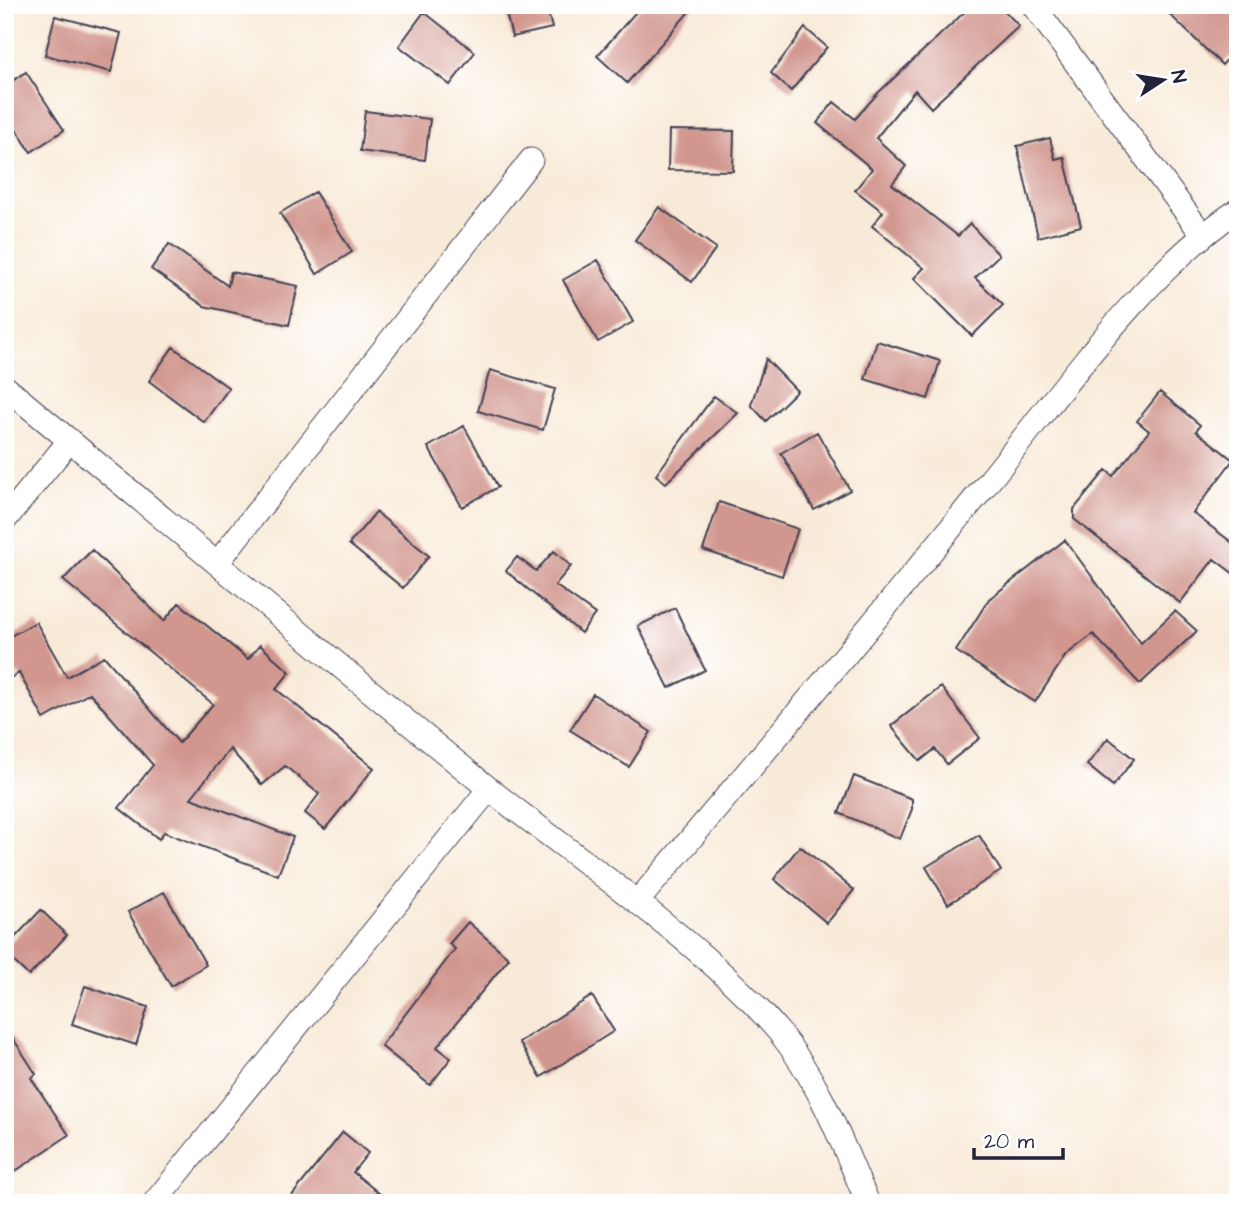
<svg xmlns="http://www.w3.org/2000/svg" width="1243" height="1208" font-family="'Architects Daughter',sans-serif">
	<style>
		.building { fill: #d1978f }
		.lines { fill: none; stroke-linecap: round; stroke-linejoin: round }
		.street-casing { stroke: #424053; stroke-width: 25 }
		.street { stroke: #fff; stroke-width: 23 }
	</style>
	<rect width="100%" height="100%" fill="#fff"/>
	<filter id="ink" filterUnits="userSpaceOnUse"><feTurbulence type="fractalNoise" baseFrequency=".0143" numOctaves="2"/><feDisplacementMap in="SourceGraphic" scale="14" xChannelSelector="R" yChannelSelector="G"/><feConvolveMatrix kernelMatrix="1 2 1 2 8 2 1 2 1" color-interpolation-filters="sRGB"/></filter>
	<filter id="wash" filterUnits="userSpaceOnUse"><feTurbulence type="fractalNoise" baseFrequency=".00686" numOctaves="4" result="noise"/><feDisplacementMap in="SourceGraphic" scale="28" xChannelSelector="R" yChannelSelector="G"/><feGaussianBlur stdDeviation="1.57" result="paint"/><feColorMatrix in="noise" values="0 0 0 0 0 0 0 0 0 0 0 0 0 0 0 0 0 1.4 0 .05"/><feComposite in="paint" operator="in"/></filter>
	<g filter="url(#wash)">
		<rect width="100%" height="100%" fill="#f8ead8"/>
		<g id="blocks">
			<path class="building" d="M 504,5 L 546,5 L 552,28 L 512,37 Z
				M 642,5 L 695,5 L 627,83 L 597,56 Z
				M 972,5 L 999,5 L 1019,26 L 931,108 L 915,90 L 876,138 L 906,166 L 892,184 L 958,236 L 970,224 L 999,255 L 975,278 L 1003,305 L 972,336 L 914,278 L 924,268 L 872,226 L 883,212 L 855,190 L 872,169 L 817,123 L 834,102 L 855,119 L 878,93 Z
				M 1160,5 L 1225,5 L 1238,16 L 1238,48 L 1222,65 Z
				M 424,12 L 475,52 L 450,85 L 399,46 Z
				M 55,16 L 121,33 L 111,72 L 45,55 Z
				M 805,28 L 827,47 L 791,91 L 771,73 Z
				M 26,72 L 64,130 L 31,152 L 5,113 L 5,86 Z
				M 365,111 L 430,119 L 425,160 L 360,151 Z
				M 669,130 L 734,131 L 733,171 L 668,170 Z
				M 1050,138 L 1055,159 L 1064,157 L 1081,226 L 1038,237 L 1017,146 Z
				M 315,192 L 352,252 L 317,274 L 280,213 Z
				M 659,207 L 716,248 L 692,282 L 635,240 Z
				M 169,244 L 228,286 L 231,272 L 298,286 L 289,325 L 204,306 L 151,269 Z
				M 598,260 L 633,322 L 598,342 L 563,280 Z
				M 877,341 L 940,361 L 928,399 L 865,379 Z
				M 173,347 L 229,388 L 204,422 L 149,381 Z
				M 766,359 L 797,391 L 766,421 L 751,405 Z
				M 490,370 L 555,389 L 543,430 L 478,411 Z
				M 1160,392 L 1200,425 L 1196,431 L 1233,460 L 1193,513 L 1238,547 L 1238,577 L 1214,559 L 1180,603 L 1074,519 L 1074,509 L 1106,470 L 1113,476 L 1149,431 L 1137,421 Z
				M 714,396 L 738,413 L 666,483 L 656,475 Z
				M 464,426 L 498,487 L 462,507 L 428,447 Z
				M 817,432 L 850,490 L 814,510 L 781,453 Z
				M 719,502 L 798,529 L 782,576 L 703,550 Z
				M 376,512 L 429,556 L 403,588 L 349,544 Z
				M 1065,540 L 1141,643 L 1175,611 L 1197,631 L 1140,684 L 1093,634 L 1066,655 L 1035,702 L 956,651 L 989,599 Z
				M 92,550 L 164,621 L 179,603 L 248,659 L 260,645 L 290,672 L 276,689 L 374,768 L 325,829 L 305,813 L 319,794 L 285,766 L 262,785 L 230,749 L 191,798 L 293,837 L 278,875 L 164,832 L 159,839 L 119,808 L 153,765 L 90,693 L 44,719 L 19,673 L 5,681 L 5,639 L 36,622 L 67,677 L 104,656 L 179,743 L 213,704 L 63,580 Z
				M 554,551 L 571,566 L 555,585 L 595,614 L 581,633 L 506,571 L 517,557 L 536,571 Z
				M 675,608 L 705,670 L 669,688 L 638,626 Z
				M 941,687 L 980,738 L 947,764 L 935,749 L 920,761 L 891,726 Z
				M 593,694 L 651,732 L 629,767 L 570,730 Z
				M 1108,738 L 1134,759 L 1113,786 L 1087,765 Z
				M 854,776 L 912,799 L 912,809 L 900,839 L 839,813 Z
				M 979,835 L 1001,871 L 948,904 L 926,867 Z
				M 800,846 L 854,890 L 827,923 L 774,879 Z
				M 164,892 L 206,965 L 171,986 L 128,912 Z
				M 41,910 L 67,935 L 29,976 L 5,953 L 5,948 Z
				M 468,922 L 509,958 L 437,1047 L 451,1058 L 430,1085 L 381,1046 L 455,949 L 449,944 Z
				M 85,986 L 148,1007 L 136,1045 L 72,1024 Z
				M 592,996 L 614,1031 L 541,1077 L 519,1042 Z
				M 5,1026 L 36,1074 L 31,1078 L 69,1135 L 5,1178 Z
				M 343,1132 L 368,1153 L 353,1172 L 391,1203 L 286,1203 Z"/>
		</g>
	</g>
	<g filter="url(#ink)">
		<use href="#blocks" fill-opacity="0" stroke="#424053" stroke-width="2"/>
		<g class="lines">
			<g class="street-casing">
				<path id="street" d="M 1033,5 L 1202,234
					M 5,387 C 166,520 326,656 488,788 C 583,864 700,939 779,1032 C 820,1082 842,1144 868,1203
					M 5,520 L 70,440
					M 218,562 L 531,160
					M 637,902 C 753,766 868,630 981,491 C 1056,400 1140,275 1238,210
					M 154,1203 L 489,789"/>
			</g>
			<use href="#street" class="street"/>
		</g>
	</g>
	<rect width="1243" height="1208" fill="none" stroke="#fff" stroke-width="28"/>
	<g transform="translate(1163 80) rotate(78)" stroke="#ffffff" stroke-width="5" paint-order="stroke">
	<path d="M0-5L12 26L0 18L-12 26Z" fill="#22223b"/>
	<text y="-10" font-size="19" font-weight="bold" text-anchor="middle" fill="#22223b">N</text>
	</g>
	<path d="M974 1148v10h89v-10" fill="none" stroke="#22223b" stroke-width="3.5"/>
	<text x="984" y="1148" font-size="21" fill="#22223b" stroke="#ffffff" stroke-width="5" paint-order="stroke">20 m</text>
</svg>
